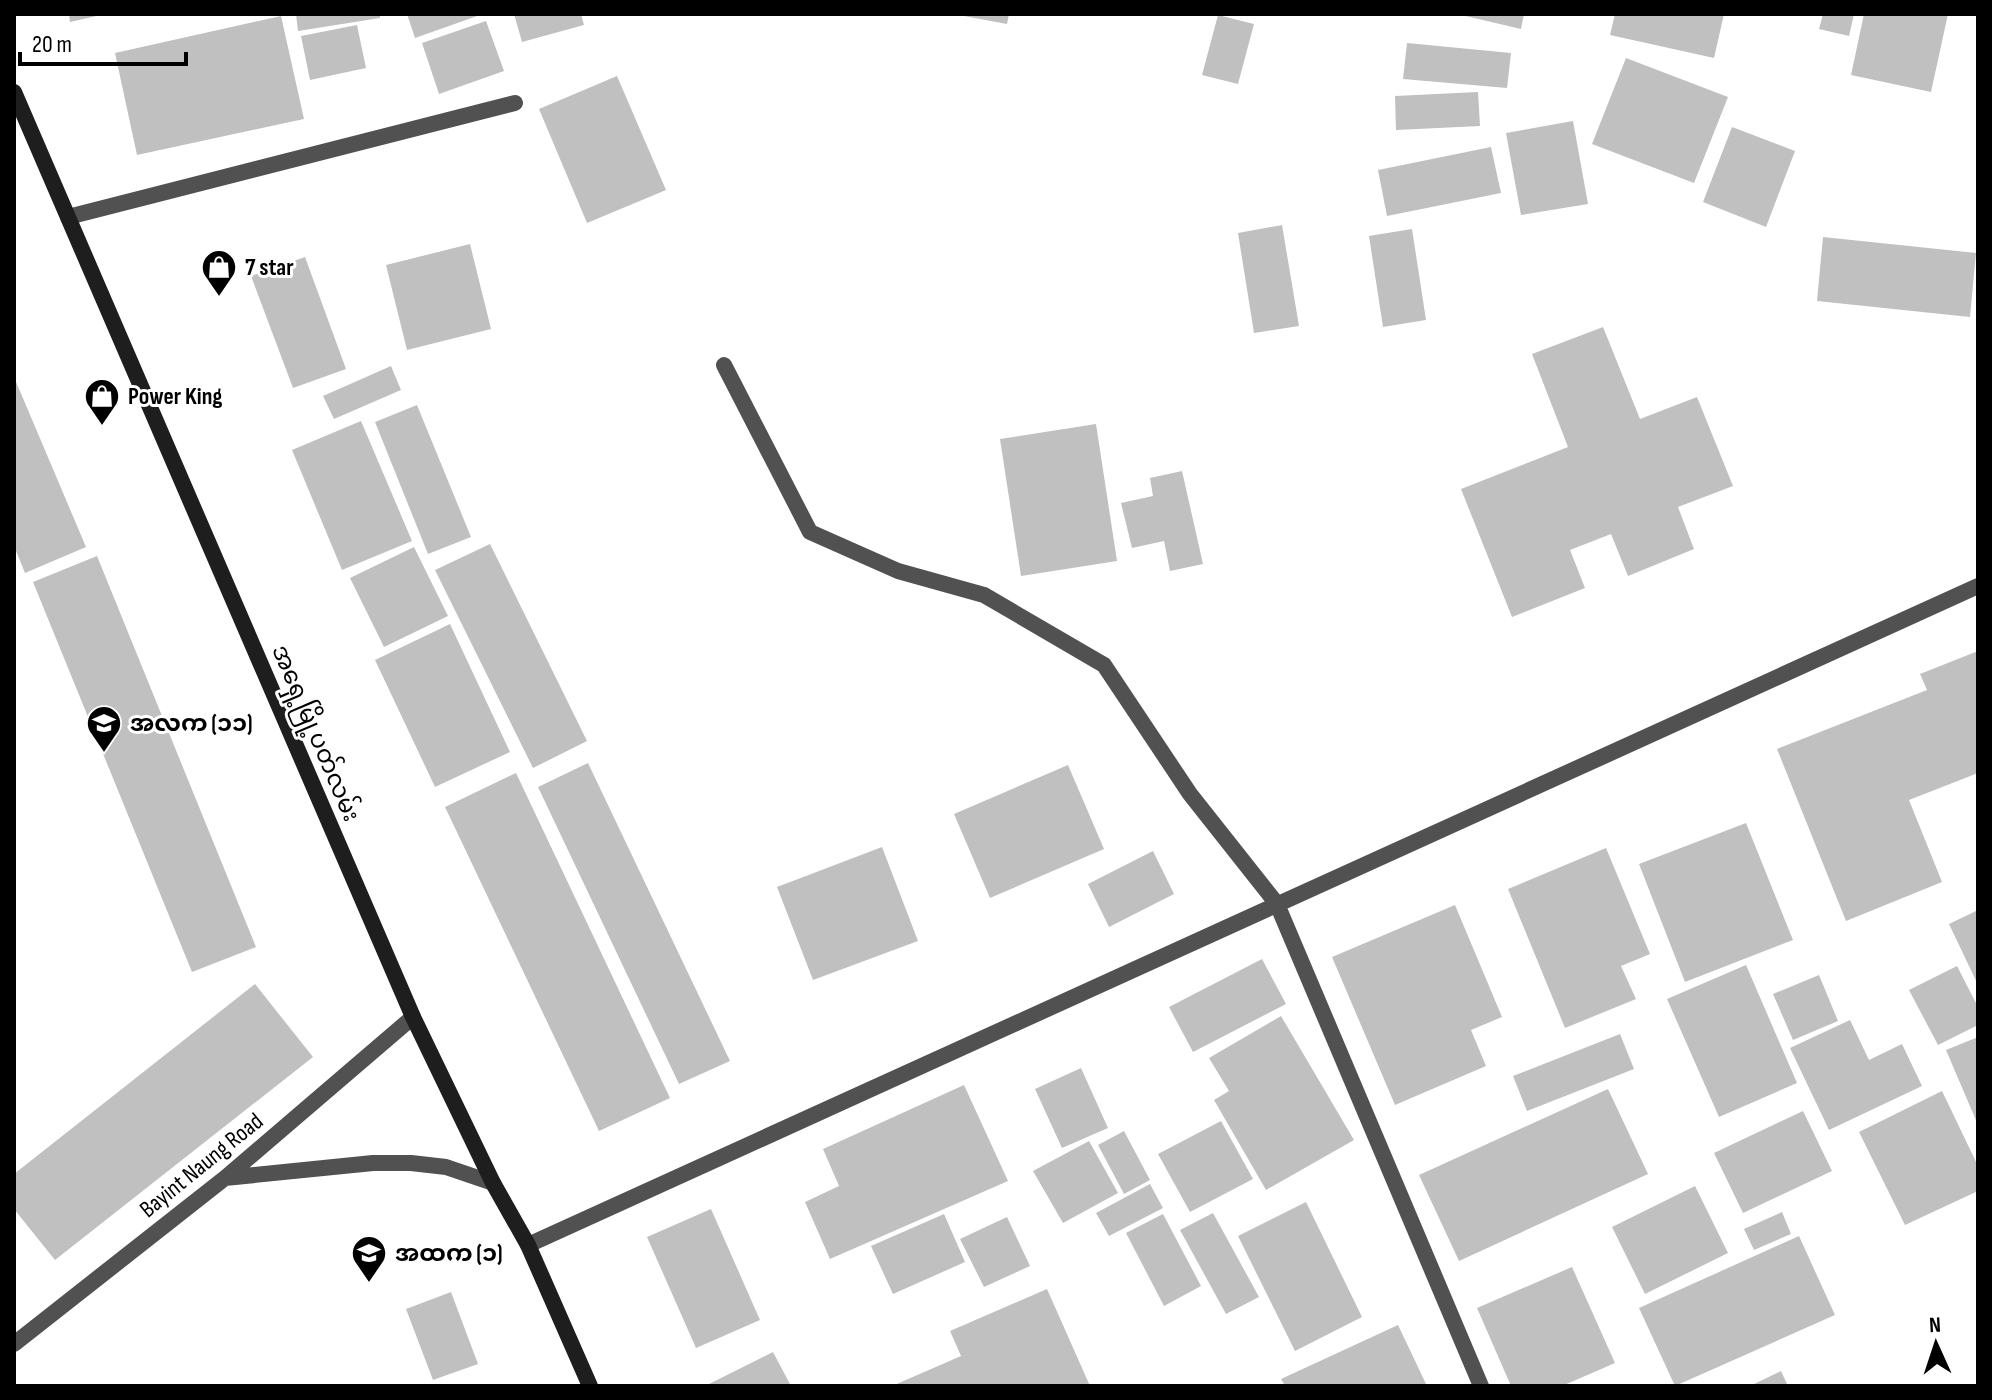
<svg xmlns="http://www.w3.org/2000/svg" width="1992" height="1400" font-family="'Sofia Sans Condensed','Noto Sans Myanmar',sans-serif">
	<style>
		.building { fill: #c0c0c0 }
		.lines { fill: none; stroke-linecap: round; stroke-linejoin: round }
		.lane { stroke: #515151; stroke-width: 16 }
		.street { stroke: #515151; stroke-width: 16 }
		.secondary { stroke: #1e1e1e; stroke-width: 16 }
		.labels { text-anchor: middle; stroke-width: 6; stroke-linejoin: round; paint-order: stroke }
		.poi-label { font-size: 24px; font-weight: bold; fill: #000; stroke: #fff; text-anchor: start }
		.street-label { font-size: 24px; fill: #000; stroke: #fff }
	</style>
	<rect width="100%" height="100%" fill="#fff"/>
	<path class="building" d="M 69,14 L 101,14 L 101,15 L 70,22 Z
		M 296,14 L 380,14 L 380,18 L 298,31 Z
		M 407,14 L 483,14 L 415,38 Z
		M 514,14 L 581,14 L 584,25 L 522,42 Z
		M 953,14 L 1009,14 L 1007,24 Z
		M 1457,14 L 1524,14 L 1521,29 Z
		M 1615,14 L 1724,14 L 1714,58 L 1610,35 Z
		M 1823,14 L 1854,14 L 1849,36 L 1819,29 Z
		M 1864,14 L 1948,14 L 1931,92 L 1851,75 Z
		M 1218,15 L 1254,24 L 1238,84 L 1202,75 Z
		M 281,16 L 304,119 L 137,155 L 115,53 Z
		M 486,21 L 504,71 L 439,94 L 422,43 Z
		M 357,25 L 366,68 L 310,80 L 301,36 Z
		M 1407,43 L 1511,53 L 1507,88 L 1403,79 Z
		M 1626,58 L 1728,97 L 1694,183 L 1592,144 Z
		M 617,76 L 666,190 L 587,223 L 539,109 Z
		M 1478,92 L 1480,126 L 1396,130 L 1395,96 Z
		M 1573,121 L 1588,204 L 1521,215 L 1506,133 Z
		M 1732,127 L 1795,151 L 1766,227 L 1703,202 Z
		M 1491,147 L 1501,193 L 1387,216 L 1378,170 Z
		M 1282,225 L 1299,326 L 1254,333 L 1238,233 Z
		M 1412,229 L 1426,320 L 1383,327 L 1369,236 Z
		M 1823,237 L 1976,253 L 1970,317 L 1817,301 Z
		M 470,244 L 491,329 L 407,350 L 386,265 Z
		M 305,257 L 346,369 L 293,388 L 251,276 Z
		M 1603,327 L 1640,419 L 1697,397 L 1733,486 L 1678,507 L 1694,549 L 1628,576 L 1611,534 L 1570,550 L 1585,588 L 1512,617 L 1461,489 L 1568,447 L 1532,354 Z
		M 391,366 L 401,390 L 334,419 L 323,396 Z
		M 14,377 L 86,547 L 25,573 L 14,546 Z
		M 417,405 L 471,537 L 428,554 L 375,422 Z
		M 361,421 L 412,541 L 342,570 L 292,450 Z
		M 1096,424 L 1117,561 L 1021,576 L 1000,439 Z
		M 1182,471 L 1203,564 L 1170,571 L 1164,541 L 1132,548 L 1121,503 L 1153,496 L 1150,478 Z
		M 490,544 L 587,741 L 533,768 L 435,570 Z
		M 414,547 L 448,616 L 384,647 L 350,578 Z
		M 97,556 L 256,947 L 192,972 L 33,582 Z
		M 450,624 L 510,752 L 435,787 L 375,660 Z
		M 1978,651 L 1978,773 L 1909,800 L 1942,882 L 1846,921 L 1777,749 L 1927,690 L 1920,674 Z
		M 588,763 L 730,1061 L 679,1084 L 538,787 Z
		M 1068,765 L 1104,849 L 990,898 L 954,814 Z
		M 516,773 L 670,1098 L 599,1131 L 445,807 Z
		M 1746,823 L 1793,940 L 1685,982 L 1639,864 Z
		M 882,847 L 918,941 L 813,980 L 777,887 Z
		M 1606,848 L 1650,954 L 1621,966 L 1636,999 L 1565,1028 L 1508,889 Z
		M 1153,851 L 1174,894 L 1109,927 L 1088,884 Z
		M 1455,905 L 1502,1017 L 1471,1030 L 1486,1066 L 1395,1105 L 1332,957 Z
		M 1978,910 L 1978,985 L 1949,924 Z
		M 1262,959 L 1286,1004 L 1193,1052 L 1169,1007 Z
		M 1746,965 L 1797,1083 L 1719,1117 L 1667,999 Z
		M 1957,966 L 1978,1007 L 1978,1025 L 1938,1045 L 1909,990 Z
		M 1819,975 L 1838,1021 L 1793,1040 L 1773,994 Z
		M 255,984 L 313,1057 L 55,1260 L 14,1209 L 14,1174 Z
		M 1281,1016 L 1354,1140 L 1266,1190 L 1214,1100 L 1229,1091 L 1209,1058 Z
		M 1850,1020 L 1869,1060 L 1902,1044 L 1922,1086 L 1829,1130 L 1790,1048 Z
		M 1620,1034 L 1634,1069 L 1527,1111 L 1513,1076 Z
		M 1978,1037 L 1978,1125 L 1946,1050 Z
		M 1081,1068 L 1108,1128 L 1062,1148 L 1035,1089 Z
		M 964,1085 L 1008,1181 L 830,1259 L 805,1202 L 839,1186 L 823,1149 Z
		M 1608,1089 L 1648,1174 L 1459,1261 L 1419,1175 Z
		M 1942,1091 L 1978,1166 L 1978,1191 L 1905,1225 L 1859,1132 Z
		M 1803,1111 L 1832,1171 L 1743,1213 L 1714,1153 Z
		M 1221,1121 L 1253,1179 L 1190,1212 L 1158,1154 Z
		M 1124,1131 L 1150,1180 L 1124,1194 L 1098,1145 Z
		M 1089,1141 L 1118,1193 L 1063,1223 L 1033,1171 Z
		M 1150,1184 L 1163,1208 L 1109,1236 L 1096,1213 Z
		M 1695,1186 L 1728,1253 L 1645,1294 L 1612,1227 Z
		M 1306,1202 L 1362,1317 L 1295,1351 L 1238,1236 Z
		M 711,1209 L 760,1320 L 696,1348 L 647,1237 Z
		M 1782,1212 L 1791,1234 L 1754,1250 L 1744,1229 Z
		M 1213,1213 L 1259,1297 L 1226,1314 L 1180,1230 Z
		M 944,1214 L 965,1262 L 893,1294 L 871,1246 Z
		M 1163,1214 L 1201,1286 L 1164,1306 L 1126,1233 Z
		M 1007,1217 L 1030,1266 L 984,1287 L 960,1239 Z
		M 1799,1236 L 1835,1315 L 1675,1386 L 1639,1308 Z
		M 1572,1267 L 1615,1363 L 1562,1386 L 1511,1386 L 1477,1308 Z
		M 1047,1289 L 1090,1386 L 892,1386 L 961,1356 L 950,1331 Z
		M 451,1292 L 478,1364 L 433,1380 L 406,1309 Z
		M 1398,1325 L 1427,1386 L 1285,1386 L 1281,1379 Z
		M 773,1352 L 791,1386 L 705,1386 Z
		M 1781,1371 L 1788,1386 L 1750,1386 Z"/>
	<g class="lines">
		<path class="lane" d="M 68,217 L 515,103
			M 724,365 L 810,532 L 898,571 L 984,595 L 1104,665 L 1190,794 L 1277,904"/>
		<path class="street" d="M 1277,904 L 1481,1386
			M 225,1178 L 373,1163 L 411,1163 L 446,1167 L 493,1183
			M 528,1245 L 1978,586
			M 14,1344 L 225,1178 L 413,1017"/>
		<path class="secondary" d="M 14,92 L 413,1017 L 493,1183 L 528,1245 L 590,1386"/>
	</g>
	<defs>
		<g id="shop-pin" transform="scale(1.8)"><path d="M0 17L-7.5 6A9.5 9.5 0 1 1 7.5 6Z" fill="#000" stroke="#fff"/><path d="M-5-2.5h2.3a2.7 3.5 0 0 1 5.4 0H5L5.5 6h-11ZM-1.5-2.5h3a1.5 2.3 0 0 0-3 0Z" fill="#fff"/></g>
		<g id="school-pin" transform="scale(1.8)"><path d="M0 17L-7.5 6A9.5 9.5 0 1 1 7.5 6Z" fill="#000" stroke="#fff"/><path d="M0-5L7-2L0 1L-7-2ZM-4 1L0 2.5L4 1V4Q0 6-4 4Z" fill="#fff"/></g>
	</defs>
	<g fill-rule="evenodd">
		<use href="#shop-pin" x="219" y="267"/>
		<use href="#shop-pin" x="102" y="396"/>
		<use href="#school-pin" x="104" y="723"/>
		<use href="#school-pin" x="369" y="1253"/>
	</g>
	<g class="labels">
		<g class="poi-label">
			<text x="245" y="275">7 star</text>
			<text x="128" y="404">Power King</text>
			<text x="130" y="731">အလက (၁၁)</text>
			<text x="395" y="1261">အထက (၁)</text>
		</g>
		<g class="street-label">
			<text transform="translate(316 733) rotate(67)" y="8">အရှေ့မြို့ပတ်လမ်း</text>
			<text transform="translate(201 1165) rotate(-39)" y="8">Bayint Naung Road</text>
		</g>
	</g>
	<rect width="1992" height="1400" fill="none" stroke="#000000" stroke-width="32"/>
	<g transform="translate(1936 1344) rotate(357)" stroke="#ffffff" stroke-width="6" paint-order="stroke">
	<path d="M0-6L14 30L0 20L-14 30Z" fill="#000000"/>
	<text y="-12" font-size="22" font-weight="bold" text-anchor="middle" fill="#000000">N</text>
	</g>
	<path d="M20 52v12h166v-12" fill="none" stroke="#000000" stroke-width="4"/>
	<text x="32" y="52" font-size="24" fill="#000000" stroke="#ffffff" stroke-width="6" paint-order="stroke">20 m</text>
</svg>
